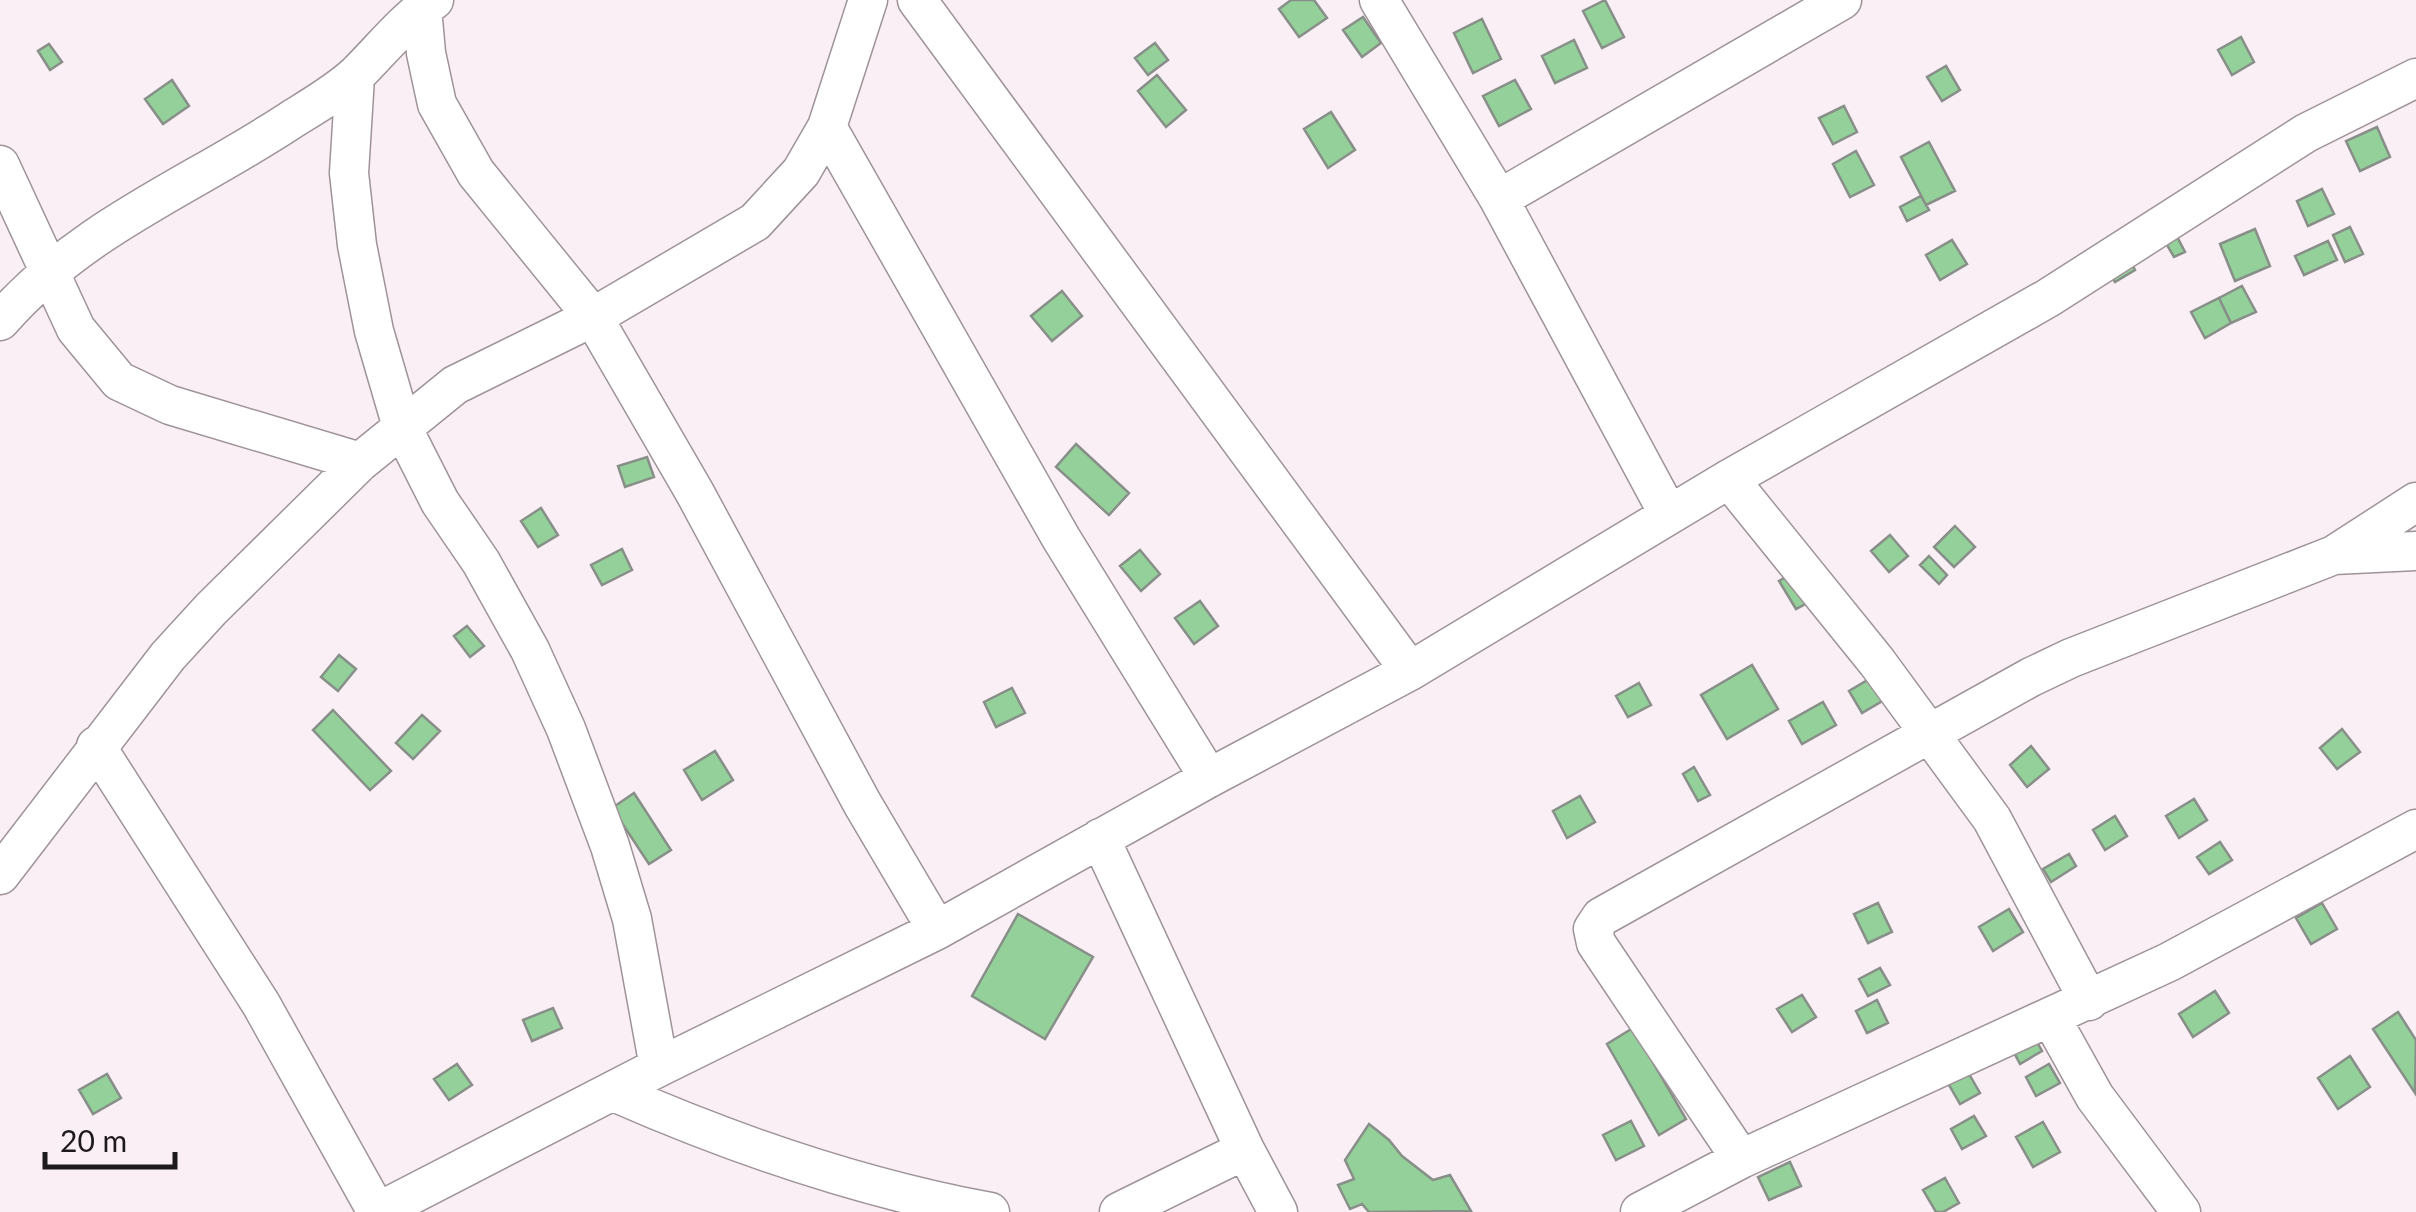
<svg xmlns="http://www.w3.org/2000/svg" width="2416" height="1212" font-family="Lato,sans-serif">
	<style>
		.building { fill: #94d19a; stroke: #878f88; stroke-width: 2.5 }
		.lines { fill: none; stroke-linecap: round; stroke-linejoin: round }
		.street-casing { stroke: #9e9399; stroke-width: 41 }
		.street { stroke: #fff; stroke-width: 38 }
	</style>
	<rect width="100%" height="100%" fill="#fbeff6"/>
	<path class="building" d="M 1291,0 L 1314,0 L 1327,18 L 1299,37 L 1279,9 Z
		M 1605,0 L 1624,37 L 1602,48 L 1583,11 Z
		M 1363,17 L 1381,43 L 1362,57 L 1343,30 Z
		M 1482,19 L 1501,59 L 1473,73 L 1454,33 Z
		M 2241,37 L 2254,62 L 2232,75 L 2218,50 Z
		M 1574,40 L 1587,68 L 1555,83 L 1542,56 Z
		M 1155,43 L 1168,60 L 1148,75 L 1135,58 Z
		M 49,44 L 62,62 L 50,70 L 38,51 Z
		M 1946,66 L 1960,90 L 1942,101 L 1927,77 Z
		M 1157,75 L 1186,110 L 1166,127 L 1138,91 Z
		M 172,80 L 189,106 L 163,124 L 145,99 Z
		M 1515,80 L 1531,109 L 1499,126 L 1483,96 Z
		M 1844,106 L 1857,132 L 1833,144 L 1819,118 Z
		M 1331,112 L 1355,150 L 1328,168 L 1304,129 Z
		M 2377,127 L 2390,157 L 2360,171 L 2346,141 Z
		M 1929,142 L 1955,191 L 1926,205 L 1901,157 Z
		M 1856,151 L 1874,185 L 1850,197 L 1833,164 Z
		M 2322,189 L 2334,214 L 2308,226 L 2297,201 Z
		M 1921,196 L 1929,210 L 1907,221 L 1900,207 Z
		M 2172,227 L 2185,252 L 2174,257 L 2160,233 Z
		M 2350,227 L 2363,254 L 2345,262 L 2333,235 Z
		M 2255,229 L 2270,266 L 2235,281 L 2220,244 Z
		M 1952,240 L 1967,264 L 1940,280 L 1926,255 Z
		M 2328,241 L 2337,260 L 2304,275 L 2295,256 Z
		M 2128,256 L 2135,270 L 2115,282 L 2107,268 Z
		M 2242,286 L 2256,312 L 2231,323 L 2219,298 Z
		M 1062,291 L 1082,316 L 1052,341 L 1031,316 Z
		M 2219,298 L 2231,323 L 2205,338 L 2191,312 Z
		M 1076,444 L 1129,493 L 1109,515 L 1056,467 Z
		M 647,457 L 654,477 L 625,487 L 618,466 Z
		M 541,508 L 558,535 L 538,547 L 521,521 Z
		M 1955,526 L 1975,547 L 1954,567 L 1934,547 Z
		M 1890,535 L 1908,556 L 1889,572 L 1871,551 Z
		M 622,549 L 632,570 L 602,585 L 591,565 Z
		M 1140,550 L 1160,574 L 1141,591 L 1120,566 Z
		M 1929,556 L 1947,575 L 1939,584 L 1920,565 Z
		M 1794,572 L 1811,601 L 1796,609 L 1779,581 Z
		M 1200,601 L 1218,626 L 1194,644 L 1175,618 Z
		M 467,626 L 484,646 L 470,657 L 454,636 Z
		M 339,655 L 356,669 L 338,691 L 321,677 Z
		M 1752,665 L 1778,709 L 1727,739 L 1701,695 Z
		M 1871,678 L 1884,700 L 1862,713 L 1849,691 Z
		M 1639,683 L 1651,705 L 1628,717 L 1616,696 Z
		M 1012,688 L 1025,713 L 996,727 L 984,702 Z
		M 1823,702 L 1836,725 L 1802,744 L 1789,721 Z
		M 333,710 L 391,771 L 370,790 L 313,730 Z
		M 422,715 L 440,731 L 413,759 L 396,743 Z
		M 2342,729 L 2360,752 L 2337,769 L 2320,748 Z
		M 2031,746 L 2049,769 L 2027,787 L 2010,765 Z
		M 715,751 L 733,780 L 702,800 L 684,770 Z
		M 1694,767 L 1710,795 L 1698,801 L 1683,774 Z
		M 634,793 L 671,850 L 649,864 L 612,808 Z
		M 1580,796 L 1595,822 L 1567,838 L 1553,811 Z
		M 2194,799 L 2207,820 L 2179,838 L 2166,816 Z
		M 2115,816 L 2127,836 L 2105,850 L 2093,830 Z
		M 2220,842 L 2232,860 L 2209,874 L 2197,857 Z
		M 2069,854 L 2076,866 L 2051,882 L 2043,869 Z
		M 1878,903 L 1892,932 L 1868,943 L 1854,914 Z
		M 2322,903 L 2337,929 L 2311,944 L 2296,918 Z
		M 2009,909 L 2023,932 L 1993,951 L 1979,927 Z
		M 1018,914 L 1093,957 L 1045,1039 L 972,996 Z
		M 1880,968 L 1890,985 L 1868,996 L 1859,979 Z
		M 2215,991 L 2229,1013 L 2193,1037 L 2179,1014 Z
		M 1802,995 L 1816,1017 L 1792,1032 L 1777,1009 Z
		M 1877,1000 L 1888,1023 L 1867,1033 L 1856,1011 Z
		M 553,1008 L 562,1028 L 532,1041 L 523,1020 Z
		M 2398,1012 L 2416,1040 L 2415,1093 L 2373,1029 Z
		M 1633,1028 L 1686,1119 L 1659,1135 L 1607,1044 Z
		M 2031,1031 L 2042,1051 L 2020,1064 L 2009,1043 Z
		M 2350,1056 L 2370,1087 L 2338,1109 L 2318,1078 Z
		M 457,1064 L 472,1085 L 449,1100 L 434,1079 Z
		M 2049,1064 L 2060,1083 L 2036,1096 L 2026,1077 Z
		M 1965,1067 L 1980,1093 L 1960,1104 L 1945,1078 Z
		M 107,1074 L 121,1098 L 93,1114 L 79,1090 Z
		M 1974,1116 L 1986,1136 L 1962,1149 L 1951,1129 Z
		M 1631,1121 L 1644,1146 L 1616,1160 L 1603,1135 Z
		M 2043,1122 L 2060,1152 L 2033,1167 L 2016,1137 Z
		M 1369,1124 L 1389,1140 L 1402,1156 L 1433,1180 L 1450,1175 L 1471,1211 L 1369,1212 L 1362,1204 L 1350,1209 L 1338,1185 L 1354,1179 L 1345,1160 Z
		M 1790,1162 L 1801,1186 L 1769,1200 L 1758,1177 Z
		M 1945,1178 L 1959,1203 L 1943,1212 L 1936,1212 L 1923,1190 Z"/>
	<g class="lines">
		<g class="street-casing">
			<path id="street" d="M 917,0 L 1410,671
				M 1379,0 L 1499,199 L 1669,515
				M 422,8 L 426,53 L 437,104 L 476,173 L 593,317 L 695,493 L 862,803 L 937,930
				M 355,77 L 349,173 L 357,245 L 374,331 L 402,427 L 440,502 L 481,562 L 530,650 L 566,729 L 610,846 L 632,919 L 659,1067
				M 827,127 L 1061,538 L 1209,778
				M 0,165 L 76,329 L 119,381 L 170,405 L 360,462
				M 1499,199 L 1842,0
				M 0,321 C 83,226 192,186 294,118 C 315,105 339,91 357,74 C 382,49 404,21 434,0
				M 1729,479 L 1877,662 L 1992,819 L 2089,1001
				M 2334,555 L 2416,551
				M 96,746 L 261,1004 L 377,1212
				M 1100,838 L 1245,1150 L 1278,1212
				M 0,875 L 168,656 L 211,609 L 360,462 L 455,385 L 593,317 L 755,222 L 801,172 L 827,127 L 868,0
				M 2051,1018 L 2095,1097 L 2181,1212
				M 614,1092 C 735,1145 860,1188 990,1212
				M 1741,1159 L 1596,943 L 1593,929 L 1601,917 L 2031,677 L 2071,658 L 2334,555 L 2416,502
				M 378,1212 L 659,1067 L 937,930 L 1209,778 L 1410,671 L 1729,479 L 2048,298 L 2306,133 L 2416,78
				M 1119,1212 L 1245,1150
				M 1640,1212 L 1741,1159 L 2169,962 L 2416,829"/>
		</g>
		<use href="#street" class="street"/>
	</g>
	<path d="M45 1152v15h130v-15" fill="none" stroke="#1d191c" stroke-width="5"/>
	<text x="60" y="1152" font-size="30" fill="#1d191c" stroke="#fbeff6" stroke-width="8" paint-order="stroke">20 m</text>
</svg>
